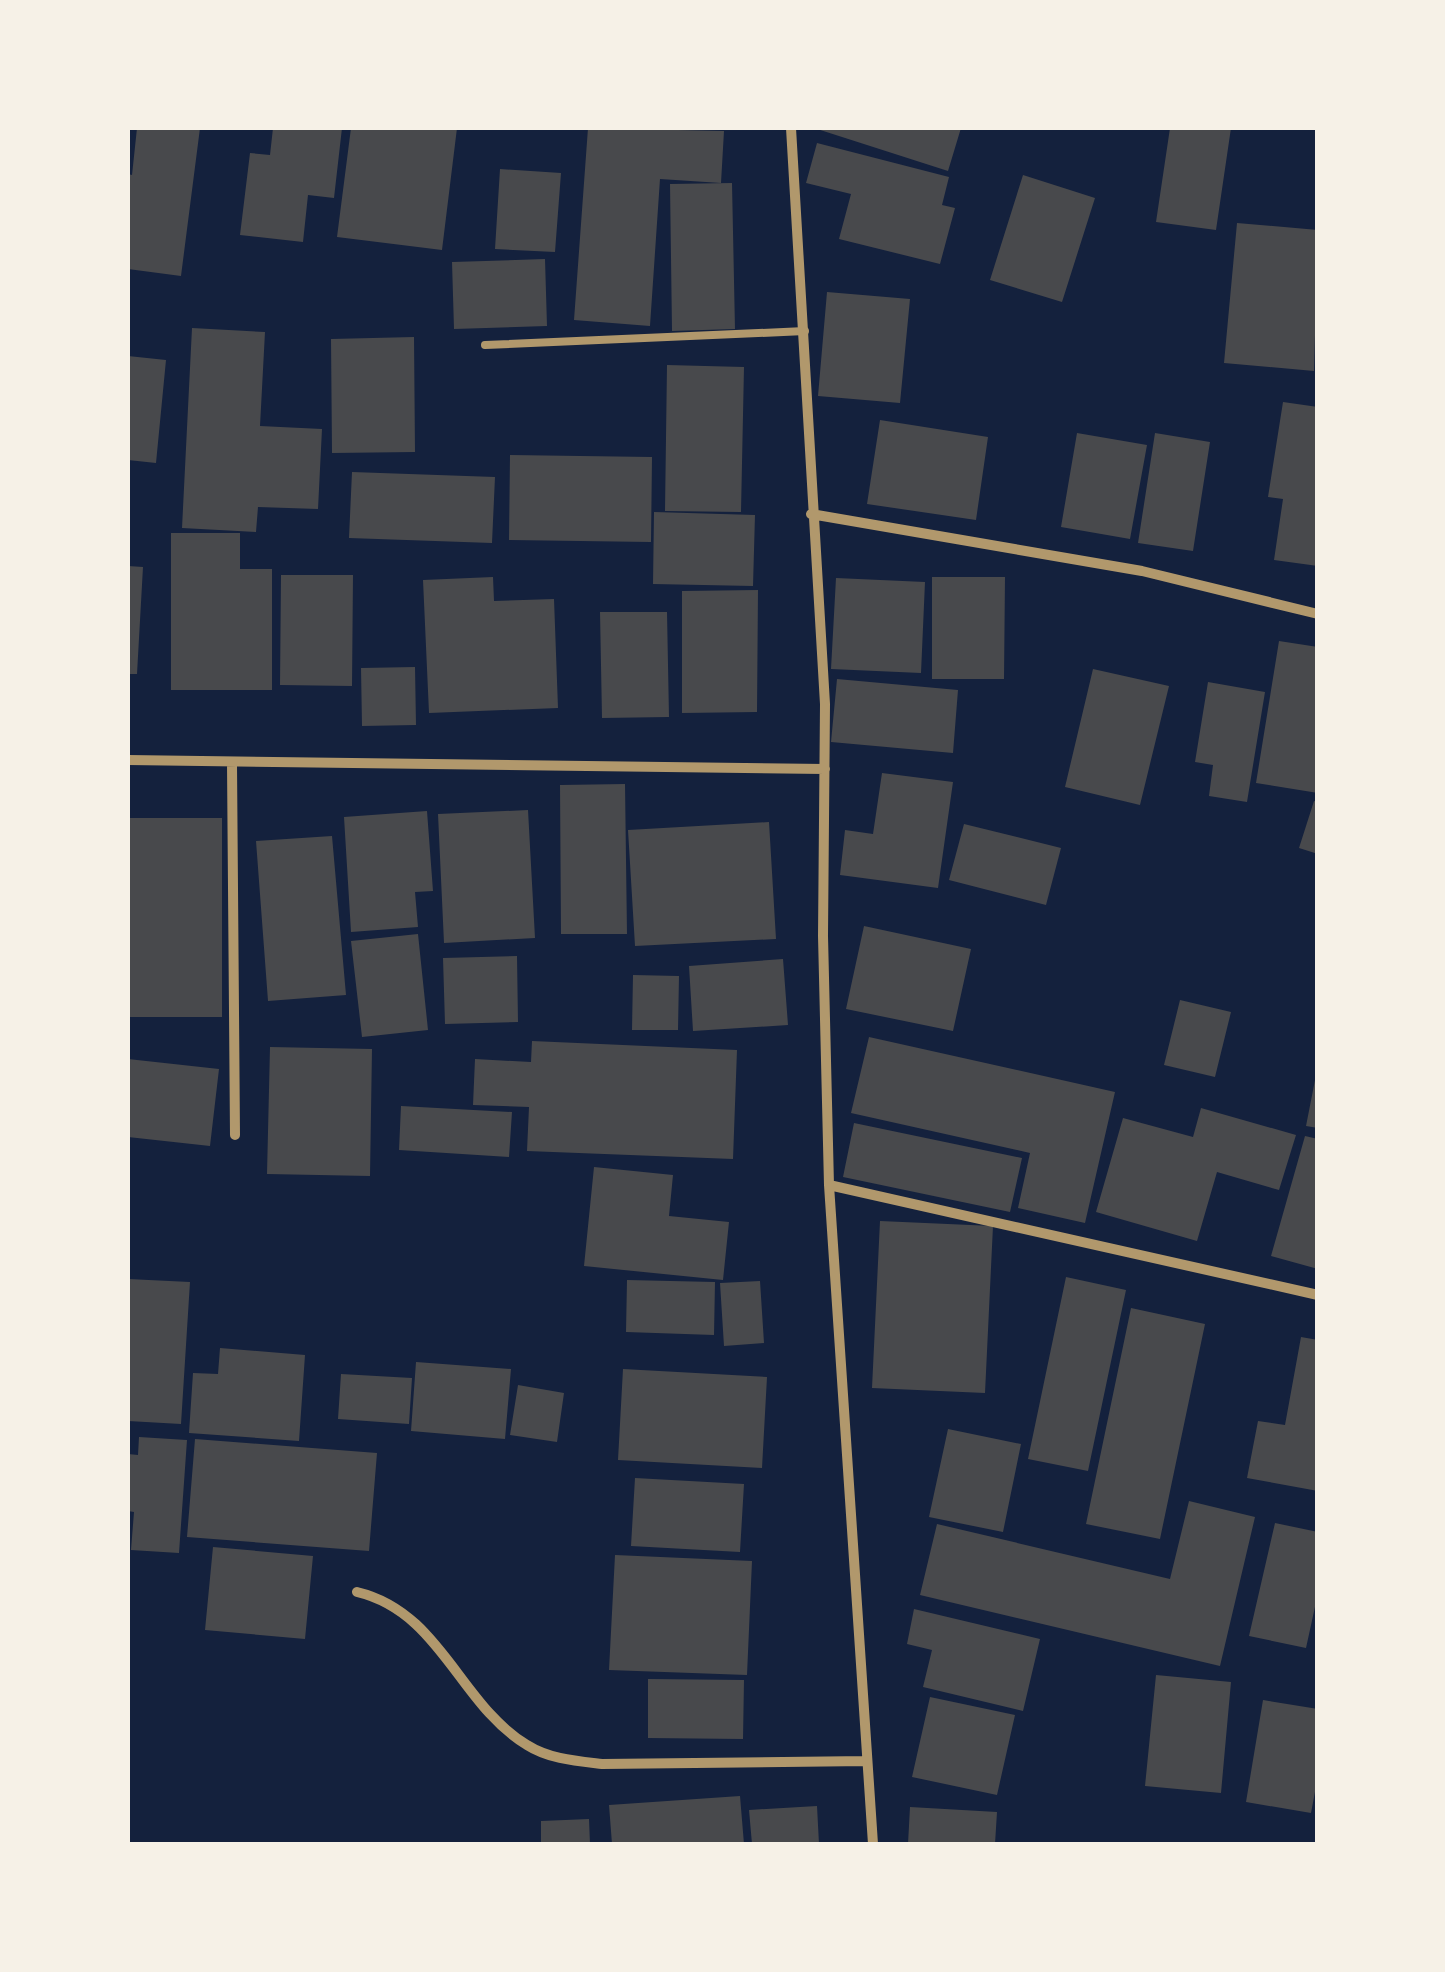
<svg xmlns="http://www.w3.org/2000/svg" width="1445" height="1972" font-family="Karla,sans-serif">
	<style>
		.building { fill: #48494c }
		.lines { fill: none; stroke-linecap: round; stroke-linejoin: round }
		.service { stroke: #b1986c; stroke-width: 8 }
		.minor { stroke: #b1986c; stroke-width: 10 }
	</style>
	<rect width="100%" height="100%" fill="#14213d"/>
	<path class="building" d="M 137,128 L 200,128 L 181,276 L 128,269 L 128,174 L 132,175 Z
		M 273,128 L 342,128 L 334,198 L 308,195 L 303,242 L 240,235 L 250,153 L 270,155 Z
		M 351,128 L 457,128 L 442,250 L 337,237 Z
		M 588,128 L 724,131 L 721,183 L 660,179 L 650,326 L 574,320 Z
		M 814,128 L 961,128 L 948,171 Z
		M 1170,128 L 1231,128 L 1216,230 L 1156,222 Z
		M 817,143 L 949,177 L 942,205 L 955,208 L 940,264 L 839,239 L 851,194 L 806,183 Z
		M 500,169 L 561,173 L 555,252 L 495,249 Z
		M 1023,175 L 1095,198 L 1062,302 L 990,280 Z
		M 732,183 L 735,329 L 672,331 L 670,184 Z
		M 1237,223 L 1318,230 L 1314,371 L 1224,363 Z
		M 545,259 L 547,326 L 454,329 L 452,262 Z
		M 827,292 L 910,299 L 900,403 L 818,396 Z
		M 192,328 L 265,332 L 260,426 L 322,429 L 318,509 L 258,507 L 256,532 L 182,528 Z
		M 414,337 L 415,452 L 332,453 L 331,339 Z
		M 128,356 L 166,360 L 156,463 L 128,460 Z
		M 667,365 L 744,367 L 741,512 L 665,511 Z
		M 1283,402 L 1318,407 L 1318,566 L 1274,560 L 1283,499 L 1268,497 Z
		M 880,420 L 988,437 L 976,520 L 867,504 Z
		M 1077,433 L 1147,445 L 1130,539 L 1061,527 Z
		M 1155,433 L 1210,442 L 1193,551 L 1138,543 Z
		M 510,455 L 652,457 L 651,542 L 509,540 Z
		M 352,472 L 495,477 L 492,543 L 349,538 Z
		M 654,512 L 755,515 L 753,586 L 653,584 Z
		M 171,533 L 240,533 L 240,569 L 272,569 L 272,690 L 171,690 Z
		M 128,566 L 143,567 L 137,674 L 128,674 Z
		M 281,575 L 353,575 L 352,686 L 280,685 Z
		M 493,577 L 494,601 L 554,599 L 558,708 L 429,713 L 423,580 Z
		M 932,577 L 1005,577 L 1004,679 L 932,679 Z
		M 836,578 L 925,582 L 921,673 L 831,669 Z
		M 758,590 L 757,712 L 682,713 L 682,591 Z
		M 600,612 L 667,612 L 669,717 L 602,718 Z
		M 1279,641 L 1318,647 L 1318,793 L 1256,783 Z
		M 415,667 L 416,725 L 362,726 L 361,668 Z
		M 1093,669 L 1169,686 L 1140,805 L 1065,787 Z
		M 837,679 L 958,690 L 953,753 L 831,742 Z
		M 1208,682 L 1265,692 L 1247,802 L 1209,796 L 1213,765 L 1195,762 Z
		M 882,773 L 953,782 L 938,888 L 840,875 L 845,830 L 873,834 Z
		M 625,784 L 627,934 L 561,934 L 560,785 Z
		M 1314,801 L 1318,802 L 1318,854 L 1299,848 Z
		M 528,810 L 535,938 L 444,943 L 438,814 Z
		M 427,811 L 433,891 L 415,892 L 418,927 L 351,932 L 344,817 Z
		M 128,818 L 222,818 L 222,1017 L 128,1017 Z
		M 769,822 L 776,939 L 635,946 L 628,830 Z
		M 964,824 L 1061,848 L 1046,905 L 949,880 Z
		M 332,836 L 346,995 L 268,1001 L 256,841 Z
		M 864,926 L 971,949 L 953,1031 L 846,1009 Z
		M 418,934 L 428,1030 L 362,1037 L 351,941 Z
		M 517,956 L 518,1022 L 445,1024 L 443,958 Z
		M 783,959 L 788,1025 L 693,1031 L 689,966 Z
		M 633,975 L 679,976 L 678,1030 L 632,1030 Z
		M 1180,1000 L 1231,1012 L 1215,1077 L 1164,1065 Z
		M 869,1037 L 1115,1092 L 1085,1223 L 1018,1208 L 1030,1153 L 851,1113 Z
		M 532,1041 L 737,1050 L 733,1159 L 527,1151 L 529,1107 L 473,1105 L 475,1059 L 531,1062 Z
		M 270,1047 L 372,1049 L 370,1176 L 267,1174 Z
		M 128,1059 L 219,1069 L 210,1146 L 128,1137 Z
		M 1316,1075 L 1318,1076 L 1318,1128 L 1306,1126 Z
		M 401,1106 L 512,1112 L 509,1157 L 399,1150 Z
		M 1201,1108 L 1296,1135 L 1279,1190 L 1217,1172 L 1197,1241 L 1096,1212 L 1123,1118 L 1193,1137 Z
		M 854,1123 L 1022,1158 L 1010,1212 L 843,1177 Z
		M 1305,1136 L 1318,1139 L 1318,1269 L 1271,1256 Z
		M 594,1167 L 673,1175 L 669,1216 L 729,1222 L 723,1280 L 584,1266 Z
		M 880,1221 L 993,1226 L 985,1393 L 872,1388 Z
		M 1066,1277 L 1126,1290 L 1088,1471 L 1028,1459 Z
		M 128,1279 L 190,1282 L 181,1424 L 128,1421 Z
		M 627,1280 L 715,1282 L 714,1335 L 626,1332 Z
		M 760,1281 L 764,1343 L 724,1346 L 720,1283 Z
		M 1131,1308 L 1205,1324 L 1160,1539 L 1086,1524 Z
		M 1301,1337 L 1318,1340 L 1318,1491 L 1247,1478 L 1258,1421 L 1285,1425 Z
		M 220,1348 L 305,1355 L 299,1441 L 189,1433 L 193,1373 L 218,1374 Z
		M 416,1362 L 511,1369 L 505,1439 L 411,1431 Z
		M 623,1369 L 767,1377 L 762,1468 L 618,1460 Z
		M 341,1374 L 412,1378 L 409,1424 L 338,1419 Z
		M 518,1385 L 564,1393 L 557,1442 L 510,1435 Z
		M 948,1429 L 1021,1444 L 1003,1532 L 929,1517 Z
		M 139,1437 L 187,1440 L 179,1553 L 131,1550 L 134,1512 L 128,1511 L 128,1454 L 138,1455 Z
		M 195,1439 L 377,1453 L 369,1551 L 187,1537 Z
		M 635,1478 L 744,1484 L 740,1552 L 631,1546 Z
		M 1189,1501 L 1255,1517 L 1220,1666 L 920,1595 L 937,1524 L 1170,1579 Z
		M 1275,1523 L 1318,1532 L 1318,1593 L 1306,1648 L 1249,1636 Z
		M 213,1547 L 313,1556 L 305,1639 L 205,1630 Z
		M 615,1555 L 752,1561 L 747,1675 L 609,1670 Z
		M 914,1609 L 1040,1639 L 1023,1711 L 923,1687 L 932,1650 L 907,1644 Z
		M 1156,1675 L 1231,1682 L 1221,1793 L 1145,1786 Z
		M 648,1679 L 744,1680 L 743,1739 L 648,1738 Z
		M 930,1697 L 1015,1715 L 997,1795 L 912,1777 Z
		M 1263,1700 L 1318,1709 L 1318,1776 L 1311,1813 L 1246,1802 Z
		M 740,1796 L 744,1844 L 612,1844 L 609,1805 Z
		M 817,1806 L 819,1844 L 752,1844 L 749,1810 Z
		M 910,1807 L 997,1812 L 995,1844 L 908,1844 Z
		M 589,1819 L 590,1844 L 541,1844 L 541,1821 Z"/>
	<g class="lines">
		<path class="service" d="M 485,345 L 805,331"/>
		<path class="minor" d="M 791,128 L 825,704 L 823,936 L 829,1185 L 873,1844
			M 811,514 L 1142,571 L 1318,614
			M 128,760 L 825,769
			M 232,764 L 235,1135
			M 829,1185 L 1318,1295
			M 357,1592 C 441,1612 459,1704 527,1745 C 549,1759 576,1761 602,1764 L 867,1761"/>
	</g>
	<rect width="1445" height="1972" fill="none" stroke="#f6f1e7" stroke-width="260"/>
</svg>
